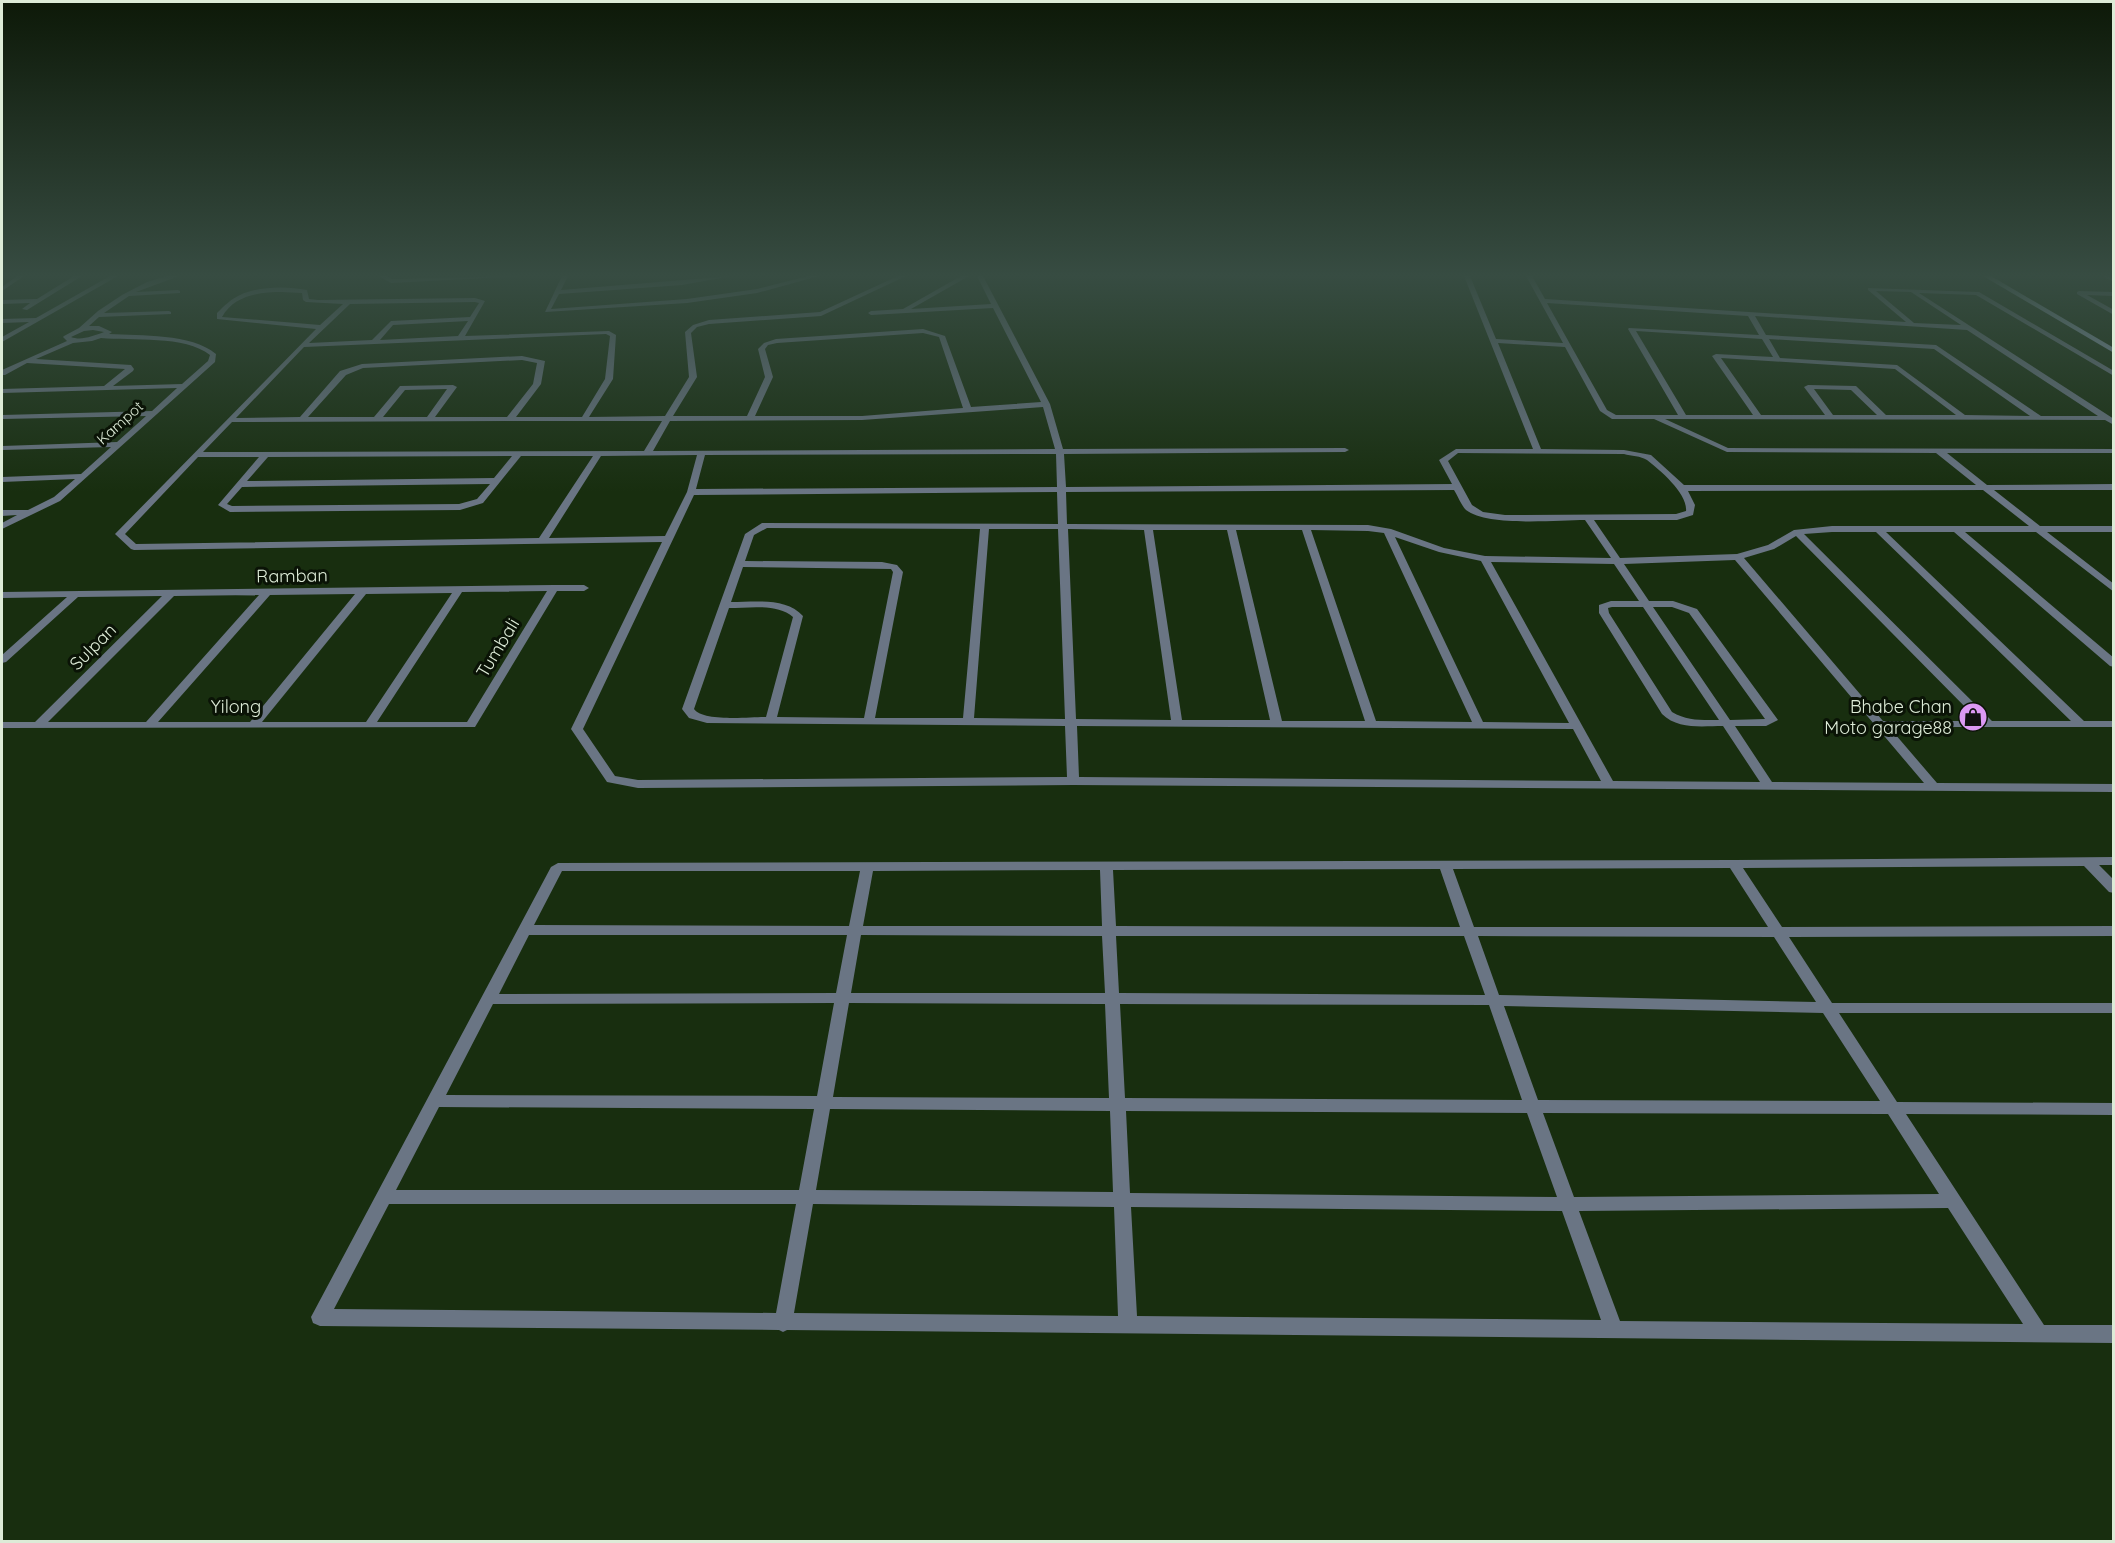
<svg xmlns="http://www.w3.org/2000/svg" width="2115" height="1543" font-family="Quicksand,sans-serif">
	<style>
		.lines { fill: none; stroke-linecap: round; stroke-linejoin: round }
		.street { fill: #6a7584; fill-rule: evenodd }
		.secondary { fill: #8fa1b9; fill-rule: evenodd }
		.labels { text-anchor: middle; stroke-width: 6; stroke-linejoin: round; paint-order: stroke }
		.far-street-label { font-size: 15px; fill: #ddebd7; stroke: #0a1306 }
		.street-label { font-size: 18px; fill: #ddebd7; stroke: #0a1306 }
		.poi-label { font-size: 18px; fill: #ddebd7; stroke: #0a1306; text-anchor: end }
	</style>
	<rect width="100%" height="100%" fill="#182e0f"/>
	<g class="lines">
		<path class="street" d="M 17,276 L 24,276 L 2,291 L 2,287 Z
			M 74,276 L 82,276 L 27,310 L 22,309 L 30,303 L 2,304 L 2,300 L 37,299 Z
			M 110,276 L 118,276 L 2,342 L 2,337 L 29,322 L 2,323 L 2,319 L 36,318 Z
			M 167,276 L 179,276 L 136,292 L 178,290 L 180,291 L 180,293 L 129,296 L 104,313 L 169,311 L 171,312 L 171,314 L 99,317 L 89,326 L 99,326 L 112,332 L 109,334 C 141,336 191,333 216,354 L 215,362 L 60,501 L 2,529 L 2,523 L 17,515 L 2,516 L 2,510 L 28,510 L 54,497 L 75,479 L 2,482 L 2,477 L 81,474 L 111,447 L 2,450 L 2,446 L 117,442 L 146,416 L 2,419 L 2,415 L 152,411 L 177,388 L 2,393 L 2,389 L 104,386 L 125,369 L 27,363 L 5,375 L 2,375 L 2,370 L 67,341 L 63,337 L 64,336 L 79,328 L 98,311 L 122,295 L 147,282 ZM 93,330 L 104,332 C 93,336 81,341 71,337 L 84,331 ZM 101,338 C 132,341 185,335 210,355 L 208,361 L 182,384 L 113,386 L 133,371 L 134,369 L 131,365 L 36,359 L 73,343 L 92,341 Z
			M 379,276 L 387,276 L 392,279 L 526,276 L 391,283 Z
			M 562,276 L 568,276 L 561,290 L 732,276 L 682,285 L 559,294 L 551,309 L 687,299 L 757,289 L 808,276 L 819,276 L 757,293 L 687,303 L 545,312 Z
			M 898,276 L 906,276 L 821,316 L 709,324 L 697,327 L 691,333 L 697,377 L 673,416 L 747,416 L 765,377 L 758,349 L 764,343 L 776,339 L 923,329 L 945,336 L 971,407 L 1041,402 L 993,308 L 871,315 L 868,313 L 871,311 L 903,309 L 961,276 L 969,276 L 911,309 L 991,304 L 977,276 L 983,276 L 1050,404 L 1063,449 L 1345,448 L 1349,450 L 1345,452 L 1064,454 L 1066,487 L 1452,484 L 1439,460 L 1456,449 L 1533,449 L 1464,276 L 1470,276 L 1496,339 L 1563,343 L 1526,276 L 1532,276 L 1545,299 L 1906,322 L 1868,290 L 1868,288 L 1979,292 L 2114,371 L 2114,376 L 1976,295 L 1919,293 L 2114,419 L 2114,425 L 2105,420 L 1665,419 L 1728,448 L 2114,449 L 2114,453 L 1947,453 L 1987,485 L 2114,484 L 2114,490 L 1994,490 L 2040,526 L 2114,526 L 2114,532 L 2047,532 L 2114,584 L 2114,592 L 2036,532 L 1965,532 L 2114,658 L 2114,667 L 2110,666 L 1954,532 L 1886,532 L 2084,721 L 2114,721 L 2114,727 L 1889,727 L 1937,783 L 2114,784 L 2114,792 L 1073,785 L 638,788 L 607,782 L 571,729 L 662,542 L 134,550 L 131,549 L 115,534 L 316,329 L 217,319 L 217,313 C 224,306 231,299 240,295 C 259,286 287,286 307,290 L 309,299 L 318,300 L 475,298 L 485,301 L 465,336 L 609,331 L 616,335 L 613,379 L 589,417 L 665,416 L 689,377 L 685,332 L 693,325 L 709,320 L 820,312 ZM 1876,291 L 1911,292 L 1961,325 L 1914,323 ZM 282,292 L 302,293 L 303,300 L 306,302 L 343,304 L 320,325 L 222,317 C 234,295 260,292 282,292 ZM 475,302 L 479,303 L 470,317 L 391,321 L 372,340 L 309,343 L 350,304 ZM 1547,303 L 1748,316 L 1759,335 L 1629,328 L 1628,329 L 1678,415 L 1616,415 L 1607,410 ZM 1755,316 L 1967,330 L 2098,416 L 2041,416 L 1936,345 L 1766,335 ZM 468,321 L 458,336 L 380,340 L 393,325 ZM 1636,331 L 1762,339 L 1773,357 L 1716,354 L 1712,356 L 1753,415 L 1686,415 ZM 923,333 L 939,337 L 963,408 L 862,416 L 755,416 L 773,377 L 765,349 L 768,345 L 777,343 ZM 606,334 L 610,336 L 605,379 L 582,417 L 516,417 L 541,384 L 545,361 L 522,356 L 362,364 L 340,371 L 300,417 L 236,418 L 304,347 ZM 1769,339 L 1934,349 L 2030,416 L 1965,415 L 1897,365 L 1780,358 ZM 1498,343 L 1565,347 L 1600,411 L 1612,419 L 1654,419 L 1727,452 L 1936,453 L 1976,485 L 1684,485 L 1651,455 L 1624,450 L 1541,449 ZM 1721,358 L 1895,369 L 1956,415 L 1886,415 L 1856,386 L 1808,385 L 1804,387 L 1825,415 L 1761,415 ZM 522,360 L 537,363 L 533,384 L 507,417 L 435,417 L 457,387 L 453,385 L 400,386 L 374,417 L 308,417 L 346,375 L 363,368 ZM 447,389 L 427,417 L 383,417 L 405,390 ZM 1814,389 L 1851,390 L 1877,415 L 1833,415 ZM 1043,407 L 1055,449 L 653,451 L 670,421 L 862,420 ZM 506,421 L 662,421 L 644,451 L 203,452 L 232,422 ZM 1458,453 L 1624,454 C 1631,456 1641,456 1647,460 C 1660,470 1688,494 1686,511 L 1676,514 L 1505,515 L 1483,512 L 1472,505 L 1448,461 ZM 1056,454 L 1057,487 L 696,489 L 705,455 ZM 697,455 L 687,492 L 665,536 L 549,538 L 601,456 ZM 512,456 L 494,478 L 247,481 L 268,457 ZM 521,456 L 593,456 L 539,538 L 136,544 L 125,534 L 198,457 L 259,457 L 218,505 L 230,512 L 460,510 L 483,503 ZM 490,484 L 477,499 L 459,504 L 232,506 L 227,504 L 242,487 ZM 1454,490 C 1458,496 1461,505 1466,510 C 1488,527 1557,520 1585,520 L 1611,558 L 1485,556 L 1444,548 L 1391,529 L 1368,525 L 1067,524 L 1066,492 ZM 1983,490 L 2029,526 L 1832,526 L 1794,530 L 1768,545 L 1737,554 L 1620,558 L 1594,520 L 1677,520 L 1693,515 L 1695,505 L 1688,491 ZM 1057,492 L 1058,524 L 762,523 L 745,534 L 682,709 L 689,718 L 707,723 L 1065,726 L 1067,777 L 638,780 L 615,776 L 583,729 L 694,495 ZM 767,528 L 980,529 L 963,718 L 875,718 L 903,572 L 897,565 L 882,562 L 745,561 L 754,535 ZM 989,529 L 1058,529 L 1065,719 L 974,718 ZM 1068,529 L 1144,530 L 1171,720 L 1076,719 ZM 1153,530 L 1227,530 L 1270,720 L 1182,720 ZM 1236,530 L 1302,530 L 1365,721 L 1282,721 ZM 1311,530 L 1368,531 L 1384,533 L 1472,722 L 1376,721 ZM 1832,532 L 1876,532 L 2071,721 L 1992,721 L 1804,534 ZM 1796,536 L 1979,721 L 1883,721 L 1744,558 L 1774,549 ZM 1395,537 L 1439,552 L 1481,561 L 1569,723 L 1483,722 ZM 1735,560 L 1924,783 L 1772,782 L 1735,726 L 1766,726 L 1778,720 L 1697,609 L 1673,601 L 1649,601 L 1624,564 ZM 1491,562 L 1614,564 L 1639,601 L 1611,601 L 1599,605 L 1599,613 L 1662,714 C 1678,730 1703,726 1723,726 L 1760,782 L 1613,781 ZM 743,567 L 891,569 L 893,572 L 864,718 L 777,717 L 803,616 C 786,597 754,602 731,602 ZM 1612,607 L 1643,607 L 1719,720 C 1701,720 1687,721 1672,712 L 1609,613 L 1608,608 ZM 1653,607 L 1672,607 L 1689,613 L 1765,719 L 1730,720 ZM 729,608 C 748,608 777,603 793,617 L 766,717 C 750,717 703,722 694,709 ZM 1077,726 L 1573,729 L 1601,781 L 1079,777 Z
			M 2103,276 L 2114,277 L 2114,282 L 2104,277 Z
			M 2079,291 L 2114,292 L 2114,296 L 2087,295 L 2114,310 L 2114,315 L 2077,294 L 2077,292 Z
			M 554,585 L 584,585 L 589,588 L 584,591 L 557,591 L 475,727 L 2,728 L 2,722 L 35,722 L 162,596 L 78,597 L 6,662 L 2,663 L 2,655 L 67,597 L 2,598 L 2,592 ZM 547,591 L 467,722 L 377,722 L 462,592 ZM 452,593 L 366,722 L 262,722 L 366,594 ZM 355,594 L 250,722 L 158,722 L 270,595 ZM 259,595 L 146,722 L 48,722 L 174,596 Z
			M 2114,857 L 2114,865 L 2099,865 L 2114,880 L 2114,893 L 2109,892 L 2084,866 L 1743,868 L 1782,927 L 2114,926 L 2114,936 L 1789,937 L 1832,1003 L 2114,1003 L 2114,1013 L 1839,1013 L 1897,1102 L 2114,1103 L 2114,1115 L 1906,1114 L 2044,1325 L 2114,1325 L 2114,1343 L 787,1330 L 783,1332 L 779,1330 L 320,1326 L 313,1323 L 311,1317 L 551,867 L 558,863 L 1734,860 ZM 1730,868 L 1768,927 L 1474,927 L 1453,869 ZM 1440,869 L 1460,927 L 1116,926 L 1113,870 ZM 1100,870 L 1102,926 L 863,926 L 873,871 ZM 562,871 L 860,871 L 849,926 L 534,925 ZM 529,935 L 847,935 L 836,993 L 499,994 ZM 861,935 L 1102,936 L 1105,993 L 851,993 ZM 1116,936 L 1464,936 L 1485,995 L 1119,993 ZM 1478,936 L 1774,937 L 1816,1002 L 1499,995 ZM 834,1003 L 817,1096 L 446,1095 L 493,1004 ZM 849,1003 L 1105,1004 L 1109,1098 L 833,1097 ZM 1120,1004 L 1489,1005 L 1522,1100 L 1125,1098 ZM 1504,1006 L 1823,1013 L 1880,1101 L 1538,1100 ZM 439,1107 L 814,1109 L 799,1190 L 396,1190 ZM 830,1109 L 1110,1111 L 1113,1192 L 816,1190 ZM 1126,1111 L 1527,1113 L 1557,1197 L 1130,1193 ZM 1543,1113 L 1888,1114 L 1939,1194 L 1574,1197 ZM 389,1204 L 796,1204 L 776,1313 L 334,1309 ZM 813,1204 L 1114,1207 L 1118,1316 L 794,1313 ZM 1131,1207 L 1562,1211 L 1601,1320 L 1137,1316 ZM 1948,1208 L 2023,1324 L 1620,1321 L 1579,1211 Z"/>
		<path class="secondary" d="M 1983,276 L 1991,276 L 2114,348 L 2114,353 Z"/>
	</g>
	<linearGradient id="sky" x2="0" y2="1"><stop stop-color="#0d1908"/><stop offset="0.56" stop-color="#374c42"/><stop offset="1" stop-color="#374c42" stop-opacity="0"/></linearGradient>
	<rect width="2115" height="492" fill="url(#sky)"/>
	<defs>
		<g id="shop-disc" transform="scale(1.5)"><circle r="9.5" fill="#dc99f4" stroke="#0a1306"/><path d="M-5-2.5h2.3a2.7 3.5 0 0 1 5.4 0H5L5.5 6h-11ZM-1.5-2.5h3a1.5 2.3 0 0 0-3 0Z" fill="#111"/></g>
	</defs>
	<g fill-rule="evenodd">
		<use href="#shop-disc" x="1973" y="717"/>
	</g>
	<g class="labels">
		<g class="far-street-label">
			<text transform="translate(120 423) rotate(-42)" y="5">Kampot</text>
		</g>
		<g class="street-label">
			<text transform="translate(292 576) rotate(-1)" y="6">Ramban</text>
			<text transform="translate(93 647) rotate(-45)" y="6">Sulpan</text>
			<text transform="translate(498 648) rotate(-59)" y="6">Tumbali</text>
			<text x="236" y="713">Yilong</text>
		</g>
		<g class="poi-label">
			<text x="1952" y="713">Bhabe Chan<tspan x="1952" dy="21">Moto garage88</tspan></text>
		</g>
	</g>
	<rect width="2115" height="1543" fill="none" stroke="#ddebd7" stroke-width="6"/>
</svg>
